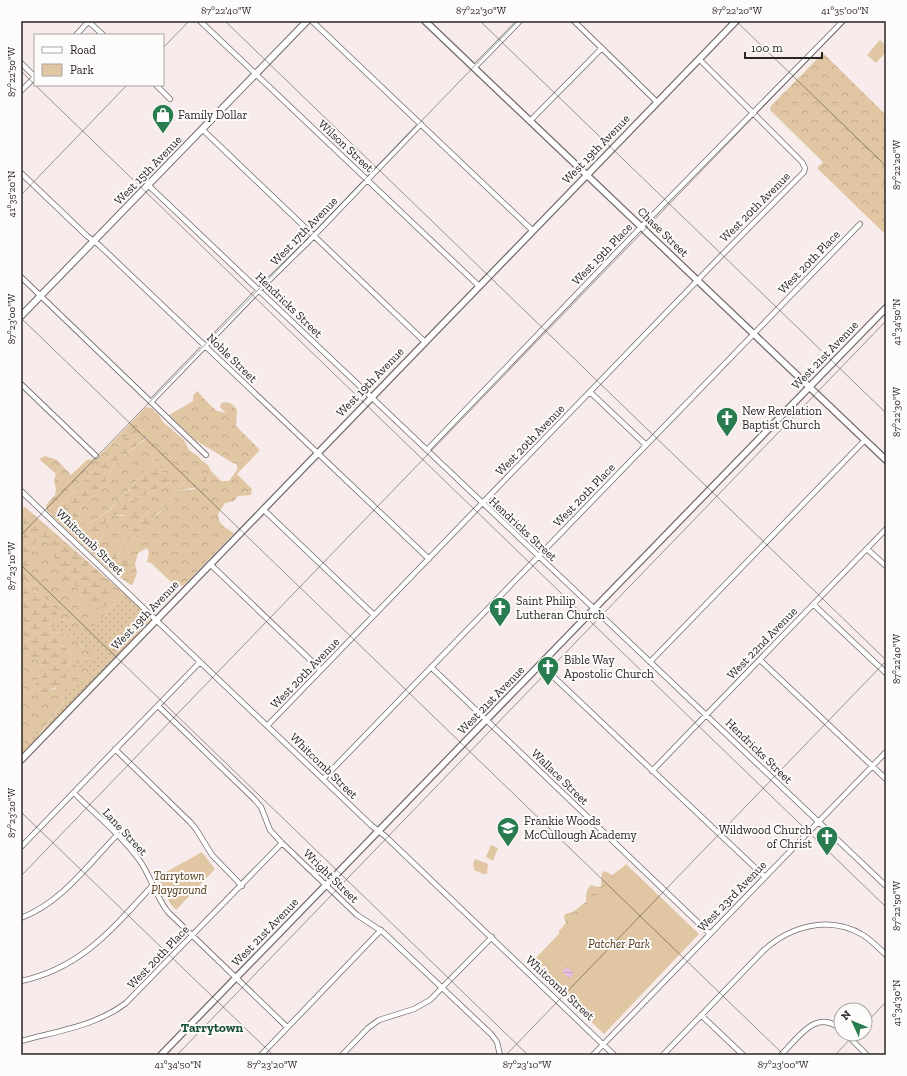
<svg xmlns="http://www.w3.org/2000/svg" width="907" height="1076" font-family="'Zilla Slab',serif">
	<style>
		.grass { fill: url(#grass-dots) }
		.forest { fill: url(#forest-crowns); fill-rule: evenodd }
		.wetland { fill: url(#wetland-marsh) }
		.park { fill: #e0c6a2 }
		.water { fill: url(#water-rules) }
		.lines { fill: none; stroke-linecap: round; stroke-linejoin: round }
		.minor-casing { stroke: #736a6a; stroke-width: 6 }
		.tertiary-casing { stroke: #736a6a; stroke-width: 8 }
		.secondary-casing { stroke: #736a6a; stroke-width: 8 }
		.minor { stroke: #fff; stroke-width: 4.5 }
		.tertiary { stroke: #fff; stroke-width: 5.5 }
		.secondary { stroke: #fff; stroke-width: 6 }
		.ticks { fill: none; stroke: #2a2626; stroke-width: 1; stroke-opacity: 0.45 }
		.labels { text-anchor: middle; stroke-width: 4; stroke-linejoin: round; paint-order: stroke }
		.poi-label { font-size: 12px; fill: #2a2626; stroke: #fefbfb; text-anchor: start }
		.street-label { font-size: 12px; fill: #2a2626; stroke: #fefbfb }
		.park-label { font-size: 12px; font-style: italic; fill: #4e3713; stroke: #fefbfb }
		.neighbourhood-label { font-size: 13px; font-weight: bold; fill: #144e2f; stroke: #fefbfb }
		.neatline { fill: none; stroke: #2a2626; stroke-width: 1.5 }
		.ticks-label { font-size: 10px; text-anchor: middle; fill: #2a2626 }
	</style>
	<defs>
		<pattern id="grass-dots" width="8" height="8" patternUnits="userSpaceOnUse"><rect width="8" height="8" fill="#e0c6a2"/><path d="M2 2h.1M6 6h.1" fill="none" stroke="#c0aa8b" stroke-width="1.8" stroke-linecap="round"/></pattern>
		<pattern id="forest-crowns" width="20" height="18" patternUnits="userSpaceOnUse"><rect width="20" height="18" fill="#e0c6a2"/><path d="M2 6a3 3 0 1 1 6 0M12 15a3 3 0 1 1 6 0" fill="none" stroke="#c0aa8b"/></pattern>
		<pattern id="wetland-marsh" width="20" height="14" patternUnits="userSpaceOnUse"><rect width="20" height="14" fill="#e0c6a2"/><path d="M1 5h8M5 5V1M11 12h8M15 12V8" fill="none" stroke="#c0aa8b"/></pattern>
		<pattern id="water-rules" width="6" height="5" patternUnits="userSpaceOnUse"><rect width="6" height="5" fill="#e7bce3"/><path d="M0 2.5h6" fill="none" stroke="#c6a1c3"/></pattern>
	</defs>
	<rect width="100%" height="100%" fill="#f7eceb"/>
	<path class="grass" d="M 127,596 L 151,619 L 32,745 L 29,732 L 34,730 L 39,736 L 63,703 L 62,687 L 72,669 L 70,663 L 77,658 L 93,659 C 89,655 73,636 71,635 C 65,632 58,634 51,631 L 56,619 L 67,620 L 100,621 L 118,599 Z"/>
	<path class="forest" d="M 823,53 L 886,115 L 886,235 L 817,168 L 823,162 L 770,110 L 771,106 Z
		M 197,391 L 211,406 L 217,411 L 226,413 L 220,407 L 221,403 C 229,401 232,403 237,410 L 236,426 L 260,450 L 237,474 L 252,489 L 251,495 L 238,496 L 234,501 L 225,503 L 218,514 C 219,526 225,527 234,533 L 183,586 L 170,581 L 151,563 L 147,562 L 149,552 L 147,548 L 138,553 L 135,564 L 137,573 L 133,584 L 131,585 L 108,569 L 47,511 L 46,505 L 55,495 L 56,489 L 54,481 L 56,474 L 39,459 L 45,456 L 57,460 L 71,475 L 87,460 L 96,459 L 146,407 L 151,408 L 159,415 L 163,422 L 184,440 L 189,450 L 198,456 L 201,460 L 208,465 L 211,471 L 221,481 L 229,481 L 237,470 L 237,464 L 233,463 L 195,440 L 169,415 L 193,401 L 193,396 ZM 148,437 L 117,462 L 109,472 L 110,475 L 96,494 L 81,506 L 79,517 L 81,522 L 88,524 C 115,510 134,484 153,461 L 159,458 L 164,463 L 163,472 L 172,476 L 172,481 L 145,495 L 135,498 L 135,502 L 124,516 L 113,515 L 106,522 L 104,533 L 99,542 L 101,551 L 109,556 L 117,549 L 148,511 L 159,507 L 169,501 L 179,487 L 189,479 L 203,474 L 195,489 L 179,491 L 171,503 L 154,517 L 127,547 L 119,553 L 117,558 L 122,563 L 128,563 L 132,561 L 118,572 L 102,561 L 93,547 L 86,544 L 64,520 L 54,513 L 80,484 L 100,467 L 124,438 Z
		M 25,507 L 127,596 L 118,599 L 100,621 L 89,629 L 80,631 L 69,628 L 67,620 L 56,619 L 52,631 C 58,634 69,632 74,637 C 77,640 79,644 82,648 L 96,652 L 93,659 L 77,658 L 70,663 L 72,669 L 85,666 L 92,672 L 78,686 L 62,687 L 63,703 L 38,736 L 34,730 L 29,732 L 32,745 L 21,756 L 21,654 L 23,654 C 34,657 41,659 44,671 L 31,693 L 38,696 L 48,691 L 55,689 L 68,667 L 67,662 L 70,660 L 71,652 L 59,643 L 55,634 L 49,632 L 51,621 L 40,593 L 30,589 L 25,581 L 31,564 L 29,556 L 34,544 L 43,537 L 50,544 L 54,560 L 64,573 L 79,587 L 82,599 L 107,606 L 30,514 L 21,523 L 21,510 Z
		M 626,865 L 559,936 L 559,931 L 566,923 L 564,917 L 565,914 L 573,912 L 586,902 C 586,895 586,890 591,885 L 598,887 L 601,886 L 602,873 L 605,871 L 612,875 Z"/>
	<path class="wetland" d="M 139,426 L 147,429 L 148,436 L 117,462 L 109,472 L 110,475 L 96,494 L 81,506 L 79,517 L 81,522 L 88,524 C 115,511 134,484 153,461 L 159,458 L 164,463 L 163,472 L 172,476 L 172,481 L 145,495 L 135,498 L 135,502 L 141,508 L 135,515 L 113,515 L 106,522 L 104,533 L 99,541 L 101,551 L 110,555 L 117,549 L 148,511 L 159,507 L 169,501 L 179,487 L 189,479 L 203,474 L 208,476 L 205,485 L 179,491 L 171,503 L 154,516 L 156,521 L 149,530 L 141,532 L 127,547 L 119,553 L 117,558 L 122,563 L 128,563 L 133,561 L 134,570 L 131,574 L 118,572 L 102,561 L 93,547 L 86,544 L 64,520 L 54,513 L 80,484 L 100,467 L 124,438 Z
		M 30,513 L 112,586 L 115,594 L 107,606 L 91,609 L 82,599 L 79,587 L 64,581 C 64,567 58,569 54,559 C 49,548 52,546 43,537 L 34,544 L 29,556 L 31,564 L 25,581 L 30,589 L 40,593 L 46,599 L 44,602 L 54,608 L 57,616 L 51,621 L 49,632 L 55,634 L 59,643 L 71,652 L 70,661 L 67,662 C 72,684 53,687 38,697 L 31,693 L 43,671 C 41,659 34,657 23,654 L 21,654 L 21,523 Z"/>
	<path class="park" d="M 880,40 L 886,45 L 886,52 L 876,63 L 867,55 Z
		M 491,845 L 498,848 L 493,861 L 486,857 Z
		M 202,852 L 215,869 L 176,910 L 170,903 L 157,877 Z
		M 475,859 L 488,864 L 487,874 L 483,874 L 474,870 L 473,863 Z
		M 626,864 L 699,934 L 604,1034 L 530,964 Z"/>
	<path class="water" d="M 567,967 L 574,973 L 569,978 L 562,971 Z"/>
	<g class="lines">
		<g class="minor-casing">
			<path id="minor" d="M 88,21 L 103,35
				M 200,21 L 479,286
				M 312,21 L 532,230
				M 574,21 L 657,102
				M 76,35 L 89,21
				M 21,63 L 35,77
				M 474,68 L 520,21
				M 156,85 L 170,99
				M 21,91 L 35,77
				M 530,121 L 602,48
				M 202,129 L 425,342
				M 21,173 L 87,236 L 99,245 L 429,559
				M 148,185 L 886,886
				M 21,277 L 206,455
				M 21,384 L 96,456
				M 590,392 L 646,445
				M 151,402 L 259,290 L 309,241 L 421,124
				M 427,450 L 641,227 L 843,21
				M 21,491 L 372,826 L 385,836 L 614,1055
				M 263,509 L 374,615
				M 867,549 L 886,566
				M 210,564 L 321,670
				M 814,605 L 886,673
				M 760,660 L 886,779
				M 650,662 L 865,440
				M 541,665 L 765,877
				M 431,667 L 710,934
				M 158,706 L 254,799 L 261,807 L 270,830 L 282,843 L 357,915 L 383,932 L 491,1034 L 497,1042 L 500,1055
				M 267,726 L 721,256 L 804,172 L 805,168 L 802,162 L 699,59
				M 115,749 L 190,822 L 196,829 L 212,855 L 242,886
				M 652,771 L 886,529
				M 323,779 L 860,224
				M 74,793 C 96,815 122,836 140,861 C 151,877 156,897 168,912 L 287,1027
				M 21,847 L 200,662
				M 21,918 C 61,903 88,865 117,835
				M 21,981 C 82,968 113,928 153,885
				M 701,1015 L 743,1055
				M 846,1034 L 867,1055
				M 21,1041 C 57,1031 96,1026 126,1003 L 282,843
				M 261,1055 L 381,930
				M 342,1055 L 368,1028 L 379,1020 L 414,1009 L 430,1000 L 492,937
				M 593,1055 L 886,752
				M 663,1055 L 763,951 C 790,926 829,915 863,935 C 871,940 879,948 886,955
				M 781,1055 C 798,1038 817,1007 841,1030"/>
		</g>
		<g class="tertiary-casing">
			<path id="tertiary" d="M 425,21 L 886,460
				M 21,760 L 736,21
				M 161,1055 L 886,308"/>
		</g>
		<g class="secondary-casing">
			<path id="secondary" d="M 21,316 L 307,21"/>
		</g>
		<use href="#minor" class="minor"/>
		<use href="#tertiary" class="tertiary"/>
		<use href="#secondary" class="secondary"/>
	</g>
	<path class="ticks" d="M 225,21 L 886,660M 480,21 L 886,413M 736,21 L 886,166M 163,48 L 189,21M 21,71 L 35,85M 35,85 L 886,907M 21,195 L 127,85M 21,318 L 784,1055M 21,535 L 518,21M 21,565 L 528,1055M 21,812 L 273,1055M 21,876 L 846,21M 865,1024 L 886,1002M 177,1055 L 886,321M 506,1055 L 886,661M 835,1055 L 855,1034"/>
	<defs>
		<g id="shop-pin" transform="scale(1.15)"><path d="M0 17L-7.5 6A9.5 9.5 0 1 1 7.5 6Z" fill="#297c4f" stroke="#fefbfb"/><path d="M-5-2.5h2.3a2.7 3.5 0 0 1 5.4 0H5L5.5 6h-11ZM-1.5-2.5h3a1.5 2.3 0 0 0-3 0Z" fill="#fff"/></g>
		<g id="church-pin" transform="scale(1.15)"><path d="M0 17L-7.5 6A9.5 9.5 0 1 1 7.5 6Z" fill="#297c4f" stroke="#fefbfb"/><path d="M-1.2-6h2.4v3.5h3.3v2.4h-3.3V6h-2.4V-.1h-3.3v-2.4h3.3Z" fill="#fff"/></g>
		<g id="school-pin" transform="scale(1.15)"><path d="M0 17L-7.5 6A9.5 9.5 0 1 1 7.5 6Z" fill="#297c4f" stroke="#fefbfb"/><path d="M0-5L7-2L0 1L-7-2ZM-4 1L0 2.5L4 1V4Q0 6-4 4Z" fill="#fff"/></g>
	</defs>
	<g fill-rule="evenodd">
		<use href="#shop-pin" x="163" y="115"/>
		<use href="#church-pin" x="727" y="418"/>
		<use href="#church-pin" x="500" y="608"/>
		<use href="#church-pin" x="548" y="667"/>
		<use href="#school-pin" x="508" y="828"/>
		<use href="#church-pin" x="827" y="837"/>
	</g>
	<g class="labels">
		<g class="poi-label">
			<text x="178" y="119">Family Dollar</text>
			<text x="742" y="415">New Revelation<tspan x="742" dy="14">Baptist Church</tspan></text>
			<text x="516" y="605">Saint Philip<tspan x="516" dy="14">Lutheran Church</tspan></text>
			<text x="564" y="664">Bible Way<tspan x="564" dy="14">Apostolic Church</tspan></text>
			<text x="524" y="825">Frankie Woods<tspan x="524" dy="14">McCullough Academy</tspan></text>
			<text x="812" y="834" text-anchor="end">Wildwood Church<tspan x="812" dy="14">of Christ</tspan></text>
		</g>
		<g class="street-label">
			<text transform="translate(346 146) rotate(43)" y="4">Wilson Street</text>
			<text transform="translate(596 149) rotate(-46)" y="4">West 19th Avenue</text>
			<text transform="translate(148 170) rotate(-46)" y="4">West 15th Avenue</text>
			<text transform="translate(755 207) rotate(-45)" y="4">West 20th Avenue</text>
			<text transform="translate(304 231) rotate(-46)" y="4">West 17th Avenue</text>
			<text transform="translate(663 232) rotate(44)" y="4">Chase Street</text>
			<text transform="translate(602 254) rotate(-46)" y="4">West 19th Place</text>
			<text transform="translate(809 262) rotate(-46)" y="4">West 20th Place</text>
			<text transform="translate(289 305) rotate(44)" y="4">Hendricks Street</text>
			<text transform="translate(825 355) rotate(-46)" y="4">West 21st Avenue</text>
			<text transform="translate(232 358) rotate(44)" y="4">Noble Street</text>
			<text transform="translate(370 382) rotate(-46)" y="4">West 19th Avenue</text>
			<text transform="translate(530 440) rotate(-46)" y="4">West 20th Avenue</text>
			<text transform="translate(584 495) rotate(-46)" y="4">West 20th Place</text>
			<text transform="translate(523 529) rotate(43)" y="4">Hendricks Street</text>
			<text transform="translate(90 542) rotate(44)" y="4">Whitcomb Street</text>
			<text transform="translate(145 615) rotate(-46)" y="4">West 19th Avenue</text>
			<text transform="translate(762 643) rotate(-46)" y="4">West 22nd Avenue</text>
			<text transform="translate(305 673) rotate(-46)" y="4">West 20th Avenue</text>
			<text transform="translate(491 700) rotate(-46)" y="4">West 21st Avenue</text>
			<text transform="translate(759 751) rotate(44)" y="4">Hendricks Street</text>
			<text transform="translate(324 766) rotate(44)" y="4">Whitcomb Street</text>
			<text transform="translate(560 777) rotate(44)" y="4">Wallace Street</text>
			<text transform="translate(125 832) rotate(47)" y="4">Lane Street</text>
			<text transform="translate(331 876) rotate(44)" y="4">Wright Street</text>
			<text transform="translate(732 896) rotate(-46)" y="4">West 23rd Avenue</text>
			<text transform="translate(265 932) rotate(-46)" y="4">West 21st Avenue</text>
			<text transform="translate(158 957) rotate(-46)" y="4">West 20th Place</text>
			<text transform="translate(560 988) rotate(43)" y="4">Whitcomb Street</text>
		</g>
		<g class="park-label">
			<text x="179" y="880">Tarrytown<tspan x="179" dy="14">Playground</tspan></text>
			<text x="619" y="948">Patcher Park</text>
		</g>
		<g class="neighbourhood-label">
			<text x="212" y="1032">Tarrytown</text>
		</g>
	</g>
	<rect width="907" height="1076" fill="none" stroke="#fefbfb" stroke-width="44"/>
	<rect x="34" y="34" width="130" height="52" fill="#fefbfb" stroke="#a9a6a6"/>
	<rect x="42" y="47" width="20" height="6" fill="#ffffff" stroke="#a9a6a6"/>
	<text x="70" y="54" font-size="12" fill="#2a2626">Road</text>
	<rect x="42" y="64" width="20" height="12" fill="#e0c6a2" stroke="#a9a6a6"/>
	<text x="70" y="74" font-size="12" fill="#2a2626">Park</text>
	<g transform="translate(853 1022) rotate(314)"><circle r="19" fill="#fefbfb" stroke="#a9a6a6"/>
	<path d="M0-3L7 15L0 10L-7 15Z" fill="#297c4f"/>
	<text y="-6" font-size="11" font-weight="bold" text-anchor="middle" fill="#2a2626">N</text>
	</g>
	<path d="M745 52v6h77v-6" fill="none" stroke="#2a2626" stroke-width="2"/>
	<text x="751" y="52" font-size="12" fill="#2a2626" stroke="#fefbfb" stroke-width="3" paint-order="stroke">100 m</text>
	<rect x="22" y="22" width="863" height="1032" class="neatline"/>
	<g class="ticks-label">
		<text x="226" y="14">87°22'40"W</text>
		<text x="481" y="14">87°22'30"W</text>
		<text x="737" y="14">87°22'20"W</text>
		<text x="845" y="14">41°35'00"N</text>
		<text transform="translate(11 72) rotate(-90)" y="4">87°22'50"W</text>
		<text transform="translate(896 165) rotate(-90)" y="4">87°22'20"W</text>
		<text transform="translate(11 194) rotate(-90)" y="4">41°35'20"N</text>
		<text transform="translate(11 319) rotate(-90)" y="4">87°23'00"W</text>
		<text transform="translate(896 322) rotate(-90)" y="4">41°34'50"N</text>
		<text transform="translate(896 412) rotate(-90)" y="4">87°22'30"W</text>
		<text transform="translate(11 566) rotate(-90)" y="4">87°23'10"W</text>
		<text transform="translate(896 659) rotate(-90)" y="4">87°22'40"W</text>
		<text transform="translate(11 813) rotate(-90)" y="4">87°23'20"W</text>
		<text transform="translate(896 906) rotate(-90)" y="4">87°22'50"W</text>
		<text transform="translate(896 1003) rotate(-90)" y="4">41°34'30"N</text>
		<text x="178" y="1068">41°34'50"N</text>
		<text x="272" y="1068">87°23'20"W</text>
		<text x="527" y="1068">87°23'10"W</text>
		<text x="783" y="1068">87°23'00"W</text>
	</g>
</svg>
